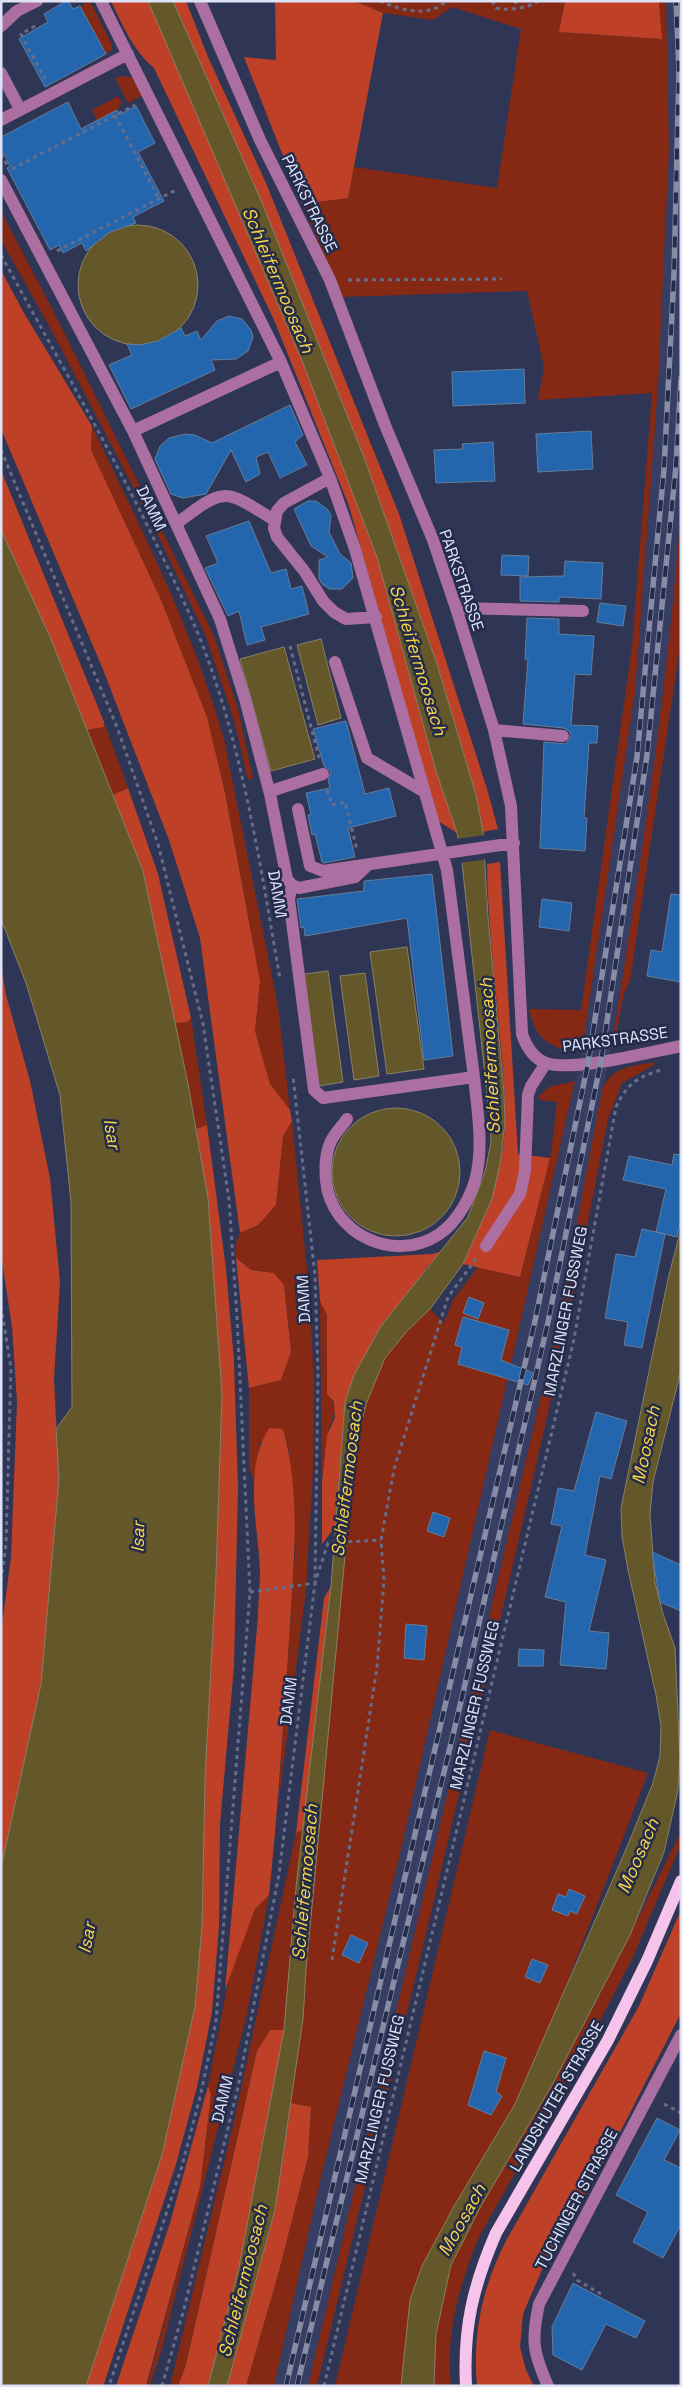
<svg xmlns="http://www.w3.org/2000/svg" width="682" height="2387" font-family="'Space Grotesk',sans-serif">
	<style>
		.built { fill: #363e63 }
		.green { fill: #852915 }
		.forest { fill: #be4026 }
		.water { fill: #645729; stroke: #898167 }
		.pier { fill: #2f3655 }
		.building { fill: #2366ae; stroke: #647d9b }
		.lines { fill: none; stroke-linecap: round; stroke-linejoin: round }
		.path { stroke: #676d89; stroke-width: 3; stroke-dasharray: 4 4; stroke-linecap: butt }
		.minor { stroke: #ac6fa1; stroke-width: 12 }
		.major { stroke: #f6c3eb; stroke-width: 12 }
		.rail-casing { stroke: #878da7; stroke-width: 5.5 }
		.rail { stroke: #252c4a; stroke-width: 4; stroke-dasharray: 11; stroke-linecap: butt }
		.labels { text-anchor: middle; stroke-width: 5; stroke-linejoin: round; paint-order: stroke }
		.street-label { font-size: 16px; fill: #dee3f7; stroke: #252c4a }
		.water-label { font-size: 18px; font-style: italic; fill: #fad548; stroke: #252c4a }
	</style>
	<rect width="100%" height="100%" fill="#2f3655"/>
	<path class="built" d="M 666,1 L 681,1 L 681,508 L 676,577 L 652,791 L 613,1038 L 557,1328 L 308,2386 L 274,2386 L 322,2173 L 398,1862 L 582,1051 L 635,692 L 658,387 L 669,148 Z"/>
	<path class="green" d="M 90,1 L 112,45 L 112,50 L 106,54 L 80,6 Z
		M 354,1 L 565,1 L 559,32 L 662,39 L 659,1 L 666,1 L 669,148 L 658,387 L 635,692 L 582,1051 C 551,1051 535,1039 529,1009 L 581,1010 L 632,646 L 652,393 L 538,400 L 544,367 L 527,291 L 342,297 L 302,204 L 348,198 L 354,167 L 497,188 L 521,29 L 452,7 L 433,20 L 383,13 Z
		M 127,76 L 134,78 L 143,95 L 128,103 L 115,78 Z
		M 118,96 L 122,103 L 117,110 L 97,121 L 92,110 Z
		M 1,211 L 60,324 L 214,636 L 238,709 L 253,778 L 248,780 L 234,720 L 205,634 L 155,529 L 53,333 L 1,240 Z
		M 92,426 C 141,529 193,629 224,739 L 278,1006 L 290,1110 L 270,1084 L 255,1031 L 260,981 L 225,793 L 207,717 L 161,600 L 91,450 Z
		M 681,508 L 681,640 L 630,981 L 624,993 L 616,1036 L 613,1038 C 641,862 668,686 681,508 Z
		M 104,722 L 128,788 L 113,795 L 87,730 L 104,727 Z
		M 191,1018 L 207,1125 L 196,1129 L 175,1023 L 187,1022 Z
		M 654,1062 L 654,1065 L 622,1083 L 608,1119 L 567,1329 L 529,1496 L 432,1909 L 317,2386 L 308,2386 L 557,1328 L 602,1090 C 611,1067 632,1066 654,1062 Z
		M 575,1081 L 398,1862 L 322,2173 L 274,2386 L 246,2386 L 279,2271 L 308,2157 L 311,2107 L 291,2103 L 303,2019 L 306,1970 L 355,1450 C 362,1419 369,1385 385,1358 C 397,1339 414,1324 430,1309 L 444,1323 L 453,1300 L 478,1267 L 520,1277 L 551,1153 L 557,1102 L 540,1100 L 538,1097 L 549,1087 Z
		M 292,1121 L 310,1300 L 314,1384 L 313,1471 L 306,1590 L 278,1808 L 295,1553 L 289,1452 L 283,1429 L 260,1443 L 254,1481 L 249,1468 L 249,1388 L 281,1380 L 291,1352 L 284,1285 L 274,1273 L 251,1270 L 236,1258 L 235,1245 L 240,1233 L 258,1225 L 276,1205 L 283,1136 Z
		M 320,1301 L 327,1315 L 327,1394 C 343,1413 330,1418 327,1437 C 324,1452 323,1467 322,1481 Z
		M 490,1730 L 648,1773 L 556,2012 L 515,2104 L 453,2208 L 404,2353 L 401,2386 L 335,2386 Z
		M 303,1830 L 284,2030 L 270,2030 L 257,2051 L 186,2365 L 178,2386 L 170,2386 L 235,2117 L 296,1833 Z
		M 681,1832 L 681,1844 L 633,1957 L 589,2042 L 480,2235 C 460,2282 445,2334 451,2386 L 434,2386 L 436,2334 L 451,2265 L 481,2206 L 552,2085 L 601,1992 Z
		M 269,1895 L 247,2014 L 161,2352 L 150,2386 L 147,2386 L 200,2187 L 211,2095 L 208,2086 L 230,1973 L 255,1909 Z"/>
	<path class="forest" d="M 111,1 L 148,1 L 301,358 L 377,557 L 436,771 L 457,833 L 438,821 L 349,506 L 274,320 L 154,68 C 133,50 123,26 111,1 Z
		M 173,1 L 186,1 L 208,57 L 266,183 L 399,514 L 487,789 L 498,829 L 483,832 L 476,795 L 437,664 L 364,457 L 263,205 Z
		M 275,1 L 354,1 L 383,13 L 348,198 L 302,204 L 244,57 L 276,60 Z
		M 565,1 L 659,1 L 662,39 L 559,32 Z
		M 1,270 L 24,313 L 92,426 L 91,450 L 161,600 L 207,717 L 225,793 L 260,981 L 255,1031 L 270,1084 L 290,1110 L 292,1121 L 283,1136 L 276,1205 L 258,1225 L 240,1233 L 200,938 L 169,840 L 102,667 L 1,429 Z
		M 1,470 L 104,722 L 104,727 L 87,730 L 51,639 L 1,530 Z
		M 128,788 L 158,874 L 191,1018 L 187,1022 L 175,1023 L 143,871 L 113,795 Z
		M 500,862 L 518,1154 L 550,1158 L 520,1277 L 463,1264 C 478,1232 493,1199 500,1164 C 510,1120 503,1072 499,1027 C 494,973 488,919 487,864 Z
		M 1,965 L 6,995 L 30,1081 L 50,1178 L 60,1282 L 54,1379 L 59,1479 L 41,1684 L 1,1868 L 1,1632 L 11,1557 L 17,1402 L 12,1327 L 1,1254 Z
		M 207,1125 L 226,1269 L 234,1361 L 238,1488 L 234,1666 L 220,1824 L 219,1926 L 212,2012 L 197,2087 L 176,2164 L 104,2384 L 103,2386 L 86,2386 L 162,2155 L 195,2007 L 202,1926 L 205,1778 L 216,1575 L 222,1394 L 208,1198 L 196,1129 Z
		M 443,1251 L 426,1268 L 345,1402 L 335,1527 L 322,1544 L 322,1481 L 327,1435 L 335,1418 L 334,1402 L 327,1394 L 327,1315 L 320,1301 L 317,1260 L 432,1254 Z
		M 236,1258 L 251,1270 L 274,1273 L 284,1285 L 291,1352 L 281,1380 L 249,1388 Z
		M 269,1428 L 283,1429 C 302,1497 293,1571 289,1641 C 283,1726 278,1810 269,1895 L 255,1909 L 225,1990 L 258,1617 C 258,1602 260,1586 260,1571 C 258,1524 243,1470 269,1428 Z
		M 331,1586 L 303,1830 L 296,1833 L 324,1598 Z
		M 681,1910 L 681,2013 L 614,2144 L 544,2265 L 523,2314 L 520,2347 L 526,2370 L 534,2386 L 477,2386 C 472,2333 483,2285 507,2239 L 639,2006 Z
		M 270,2030 L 284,2030 L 239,2267 L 208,2386 L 178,2386 L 186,2365 L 257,2051 Z
		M 208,2086 L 211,2095 L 200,2187 L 146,2386 L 116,2386 L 170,2223 Z
		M 291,2103 L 311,2107 L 308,2157 L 279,2271 L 246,2386 L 227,2386 L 275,2210 Z"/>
	<path class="water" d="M 148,1 L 173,1 L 263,205 L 364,457 L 437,664 L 476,795 L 483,832 L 488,917 L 504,1093 L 505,1123 L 500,1164 L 492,1199 L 463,1264 L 430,1309 L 407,1331 L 385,1358 L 366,1404 L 355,1450 L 306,1970 L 303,2019 L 275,2210 L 227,2386 L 208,2386 L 239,2267 L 284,2030 L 296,1887 L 331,1586 L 345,1402 L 354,1375 L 381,1326 L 468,1217 L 485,1172 L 491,1142 L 488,1103 L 462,863 L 457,833 L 436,771 L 377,557 L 301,358 Z
		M78 285a60 60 0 1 1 120 0a60 60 0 1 1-120 0Z
		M 1,530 L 51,639 L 143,871 L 188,1084 L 208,1198 L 222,1394 L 216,1575 L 205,1778 L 202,1926 L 195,2007 L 162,2155 L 86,2386 L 1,2386 L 1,1868 L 41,1684 L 59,1479 L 56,1429 L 72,1407 L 71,1202 L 60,1095 L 26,983 L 1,919 Z
		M 321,639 L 341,718 L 318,725 L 297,645 Z
		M 284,647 L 315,759 L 271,771 L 240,659 Z
		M 407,947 L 424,1069 L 387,1074 L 370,952 Z
		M 328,971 L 343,1082 L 319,1086 L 304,974 Z
		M 365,973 L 379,1076 L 354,1080 L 340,976 Z
		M332 1172a64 64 0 1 1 128 0a64 64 0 1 1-128 0Z
		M 681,1229 L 681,1370 L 653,1482 L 650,1514 L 655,1582 L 663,1614 L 675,1648 L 680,1759 L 678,1790 L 664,1852 L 630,1935 L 552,2085 L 481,2206 L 451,2265 L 436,2334 L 434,2386 L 401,2386 L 410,2300 L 422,2266 L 453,2208 L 515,2104 L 627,1847 L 653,1783 L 660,1756 L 661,1726 L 656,1695 L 628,1570 L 622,1536 L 621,1508 L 668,1279 Z"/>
	<path class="pier" d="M 486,835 L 489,859 L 459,863 L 456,839 Z"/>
	<path class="building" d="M 66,1 L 68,1 L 73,9 L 80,6 L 106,54 L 45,87 L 19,39 L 48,22 L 44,14 Z
		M 68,102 L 81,129 L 117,110 L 119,115 L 136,106 L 155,143 L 138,152 L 164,201 L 133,217 L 136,223 L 110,232 L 86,251 L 82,243 L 63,253 L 59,245 L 50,250 L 7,168 L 10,166 L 1,148 L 1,137 Z
		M 229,316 L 242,319 L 251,330 L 253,337 L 248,351 L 236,359 L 211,360 L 215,370 L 131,409 L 109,365 L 132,355 L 127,344 L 140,345 L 158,341 L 181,328 L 185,336 L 197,331 L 201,340 L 217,321 Z
		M 524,369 L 525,403 L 453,406 L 452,372 Z
		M 290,405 L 303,435 L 295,442 L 307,465 L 280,478 L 268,452 L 256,457 L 260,474 L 246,482 L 231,450 L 206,494 L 183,498 L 171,494 L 155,459 L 160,446 L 169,438 L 185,434 L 195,435 L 212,443 Z
		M 591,431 L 593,469 L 538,472 L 536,434 Z
		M 493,442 L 495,481 L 436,483 L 434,450 L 463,449 L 462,444 Z
		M 308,501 L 316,501 L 327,509 L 331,515 L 329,532 L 340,554 L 351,563 L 353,578 L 342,589 L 330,589 L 323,585 L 319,579 L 319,560 L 328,557 L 311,546 L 294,509 Z
		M 249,521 L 271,573 L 286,569 L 291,589 L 302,586 L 309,614 L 261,627 L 265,640 L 247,645 L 239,611 L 228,616 L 205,568 L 218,563 L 206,536 Z
		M 502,555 L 529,556 L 528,576 L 501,575 Z
		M 565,561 L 603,563 L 601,599 L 559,597 L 559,602 L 520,601 L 520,577 L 564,576 Z
		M 600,603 L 626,606 L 623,626 L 597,622 Z
		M 527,618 L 559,619 L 559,634 L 594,636 L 591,675 L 575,674 L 571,725 L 598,726 L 597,743 L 589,743 L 584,818 L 587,818 L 585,851 L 540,848 L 544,742 L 566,744 L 571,736 L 570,732 L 564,728 L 523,724 L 528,659 L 525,659 Z
		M 346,721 L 365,794 L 389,788 L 396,816 L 348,828 L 355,857 L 324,863 L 322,862 L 315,834 L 312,835 L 308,815 L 311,814 L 306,793 L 330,788 L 328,780 L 331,772 L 324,766 L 313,729 Z
		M 432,874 L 453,1056 L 424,1060 L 407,918 L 305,936 L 304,927 L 301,928 L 297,899 L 364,891 L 364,881 Z
		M 671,894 L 681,895 L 681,982 L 647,976 L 651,950 L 662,952 Z
		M 542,899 L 572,903 L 569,931 L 539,927 Z
		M 674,1154 L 681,1155 L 681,1219 L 677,1237 L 656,1232 L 666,1189 L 623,1180 L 629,1156 L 672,1165 Z
		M 642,1229 L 665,1234 L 642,1348 L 624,1345 L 628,1322 L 605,1318 L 616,1254 L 635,1257 Z
		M 469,1297 L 484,1303 L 478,1319 L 463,1313 Z
		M 463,1317 L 509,1330 L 501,1360 L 533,1373 L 528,1385 L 458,1364 L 462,1347 L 455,1345 Z
		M 596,1412 L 627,1421 L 611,1479 L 600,1476 L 585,1555 L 606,1560 L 589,1631 L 609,1633 L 606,1669 L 560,1665 L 566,1602 L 545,1597 L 562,1526 L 551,1524 L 558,1488 L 574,1491 Z
		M 433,1512 L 450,1518 L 444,1537 L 427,1531 Z
		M 652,1552 L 681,1565 L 681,1611 L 660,1602 Z
		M 406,1624 L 427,1626 L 424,1660 L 404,1658 Z
		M 519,1649 L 544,1650 L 543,1666 L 518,1666 Z
		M 569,1889 L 585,1896 L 577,1914 L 570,1911 L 568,1916 L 552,1910 L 558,1894 L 566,1897 Z
		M 351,1935 L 368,1943 L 359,1963 L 342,1955 Z
		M 532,1959 L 548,1965 L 540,1983 L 525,1977 Z
		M 484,2051 L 506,2058 L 496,2092 L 502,2096 L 491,2115 L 468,2105 Z
		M 657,2118 L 680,2130 L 664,2160 L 681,2168 L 681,2224 L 663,2258 L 633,2242 L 648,2212 L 616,2195 Z
		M 573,2283 L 645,2321 L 636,2338 L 606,2324 L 582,2370 L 553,2355 L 552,2327 Z"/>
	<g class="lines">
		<path class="path" d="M 380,1 C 399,10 430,18 446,1
			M 492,1 L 496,8 C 506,11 530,8 538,1
			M 514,1 L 520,6
			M 35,26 L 21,34 L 45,79
			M 115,115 L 159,199
			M 1,154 L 7,165
			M 12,169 L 135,105
			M 57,251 L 178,189
			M 1,255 C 53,350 107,443 154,539 C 174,581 196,624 211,668 C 246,768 262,875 280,979
			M 348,280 L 502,279
			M 1,450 L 117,727 L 158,844 L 203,1024 L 229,1200 L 237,1317 L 250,1592 L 216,2021 L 201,2093 L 182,2166 L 109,2386
			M 290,646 L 319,758
			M 327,790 L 332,805 L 345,802 L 357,850
			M 1,1306 L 11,1368 L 6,1544 L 1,1581
			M 250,1592 L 315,1583 L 328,1543 L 381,1540
			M 332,1960 L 377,1667 L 384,1580 L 381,1540 L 394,1469 L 448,1297 L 476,1259
			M 664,2104 L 681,2113
			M 573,2273 L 577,2280 L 601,2294
			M 162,2386 L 184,2309 L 238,2087 L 279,1874 L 315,1583 L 318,1374 L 315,1275 L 293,1076
			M 324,2386 L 574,1339 L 616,1107 C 628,1082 638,1077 664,1069"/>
		<path class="minor" d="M 101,1 L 281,362 L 330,478 L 355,549 L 447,870 L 474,1077 L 323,1098 L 314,1090 L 289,899 L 292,885 L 287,879 L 270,794 L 271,791 L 323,774
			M 200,1 L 260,140 L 330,280 L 385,425 L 433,540 L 456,608 L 494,730 L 511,806 L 522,1034 C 526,1046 533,1058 546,1063 C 574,1072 650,1052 681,1046
			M 1,26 L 17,11 L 37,1
			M 1,73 L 20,109
			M 1,120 L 128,54
			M 1,180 L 133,431 L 220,619 L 245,699 L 270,794
			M 133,431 L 281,362
			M 330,478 L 284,503 L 277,511 L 274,528 L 277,537 L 305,572 L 323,601 L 334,612 L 346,619 L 376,617
			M 176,524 C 225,487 223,488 274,520
			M 456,608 L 583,611
			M 335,662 L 367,758 L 423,791
			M 494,730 L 563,736
			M 298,809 L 310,866 L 323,871 L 514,843
			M 292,885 L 299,888 L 355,877 L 369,864
			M 347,1119 C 342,1126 335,1133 331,1141 C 325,1154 325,1167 326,1181 C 331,1233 393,1264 438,1235 C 458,1222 473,1194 477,1172 C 483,1141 477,1108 474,1077
			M 486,1246 L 520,1194 L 525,1171 L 528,1095 L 531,1086 L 546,1063
			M 548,2386 C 533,2352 531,2341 539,2304 L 681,2035"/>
		<path class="major" d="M 466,2386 C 463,2328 473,2286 496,2233 L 608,2040 L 647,1961 L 681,1881"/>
		<g class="rail-casing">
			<path id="rail" d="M 286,2386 L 535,1321 L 588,1063 L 637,757 L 664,469 L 674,275 L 679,71 L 676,1
				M 297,2386 L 463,1693 L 548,1322 L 601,1061 L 647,755 L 676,466 L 681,378"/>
		</g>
		<use href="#rail" class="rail"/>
	</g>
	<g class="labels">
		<g class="street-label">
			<text transform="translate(310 203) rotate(64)" y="6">PARKSTRASSE</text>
			<text transform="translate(152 508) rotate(64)" y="6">DAMM</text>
			<text transform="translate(462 580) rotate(71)" y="6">PARKSTRASSE</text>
			<text transform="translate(278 894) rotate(80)" y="6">DAMM</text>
			<text transform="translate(615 1039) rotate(-8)" y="6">PARKSTRASSE</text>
			<text transform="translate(303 1299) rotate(-93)" y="6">DAMM</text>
			<text transform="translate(565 1311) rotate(-79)" y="6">MARZLINGER FUSSWEG</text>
			<text transform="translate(288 1701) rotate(-83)" y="6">DAMM</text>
			<text transform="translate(474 1705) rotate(-77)" y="6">MARZLINGER FUSSWEG</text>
			<text transform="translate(556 2096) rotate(-60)" y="6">LANDSHUTER STRASSE</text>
			<text transform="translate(222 2099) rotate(-77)" y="6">DAMM</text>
			<text transform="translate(379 2099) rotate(-77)" y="6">MARZLINGER FUSSWEG</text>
			<text transform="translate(576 2199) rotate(-62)" y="6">TUCHINGER STRASSE</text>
		</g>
		<g class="water-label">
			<text transform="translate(278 280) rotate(67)" y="6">Schleifermoosach</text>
			<text transform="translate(418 660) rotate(73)" y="6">Schleifermoosach</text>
			<text transform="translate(490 1056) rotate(-93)" y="6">Schleifermoosach</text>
			<text transform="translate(112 1134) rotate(80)" y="6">Isar</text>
			<text transform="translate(646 1445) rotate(-78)" y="6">Moosach</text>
			<text transform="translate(347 1479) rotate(-83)" y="6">Schleifermoosach</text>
			<text transform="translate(138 1537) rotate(-89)" y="6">Isar</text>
			<text transform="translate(638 1856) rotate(-67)" y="6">Moosach</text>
			<text transform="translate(305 1882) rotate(-85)" y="6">Schleifermoosach</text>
			<text transform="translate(87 1938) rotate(-79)" y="6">Isar</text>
			<text transform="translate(462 2220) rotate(-61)" y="6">Moosach</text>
			<text transform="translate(243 2281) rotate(-76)" y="6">Schleifermoosach</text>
		</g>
	</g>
	<rect width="682" height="2387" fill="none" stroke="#dee3f7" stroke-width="5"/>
</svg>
